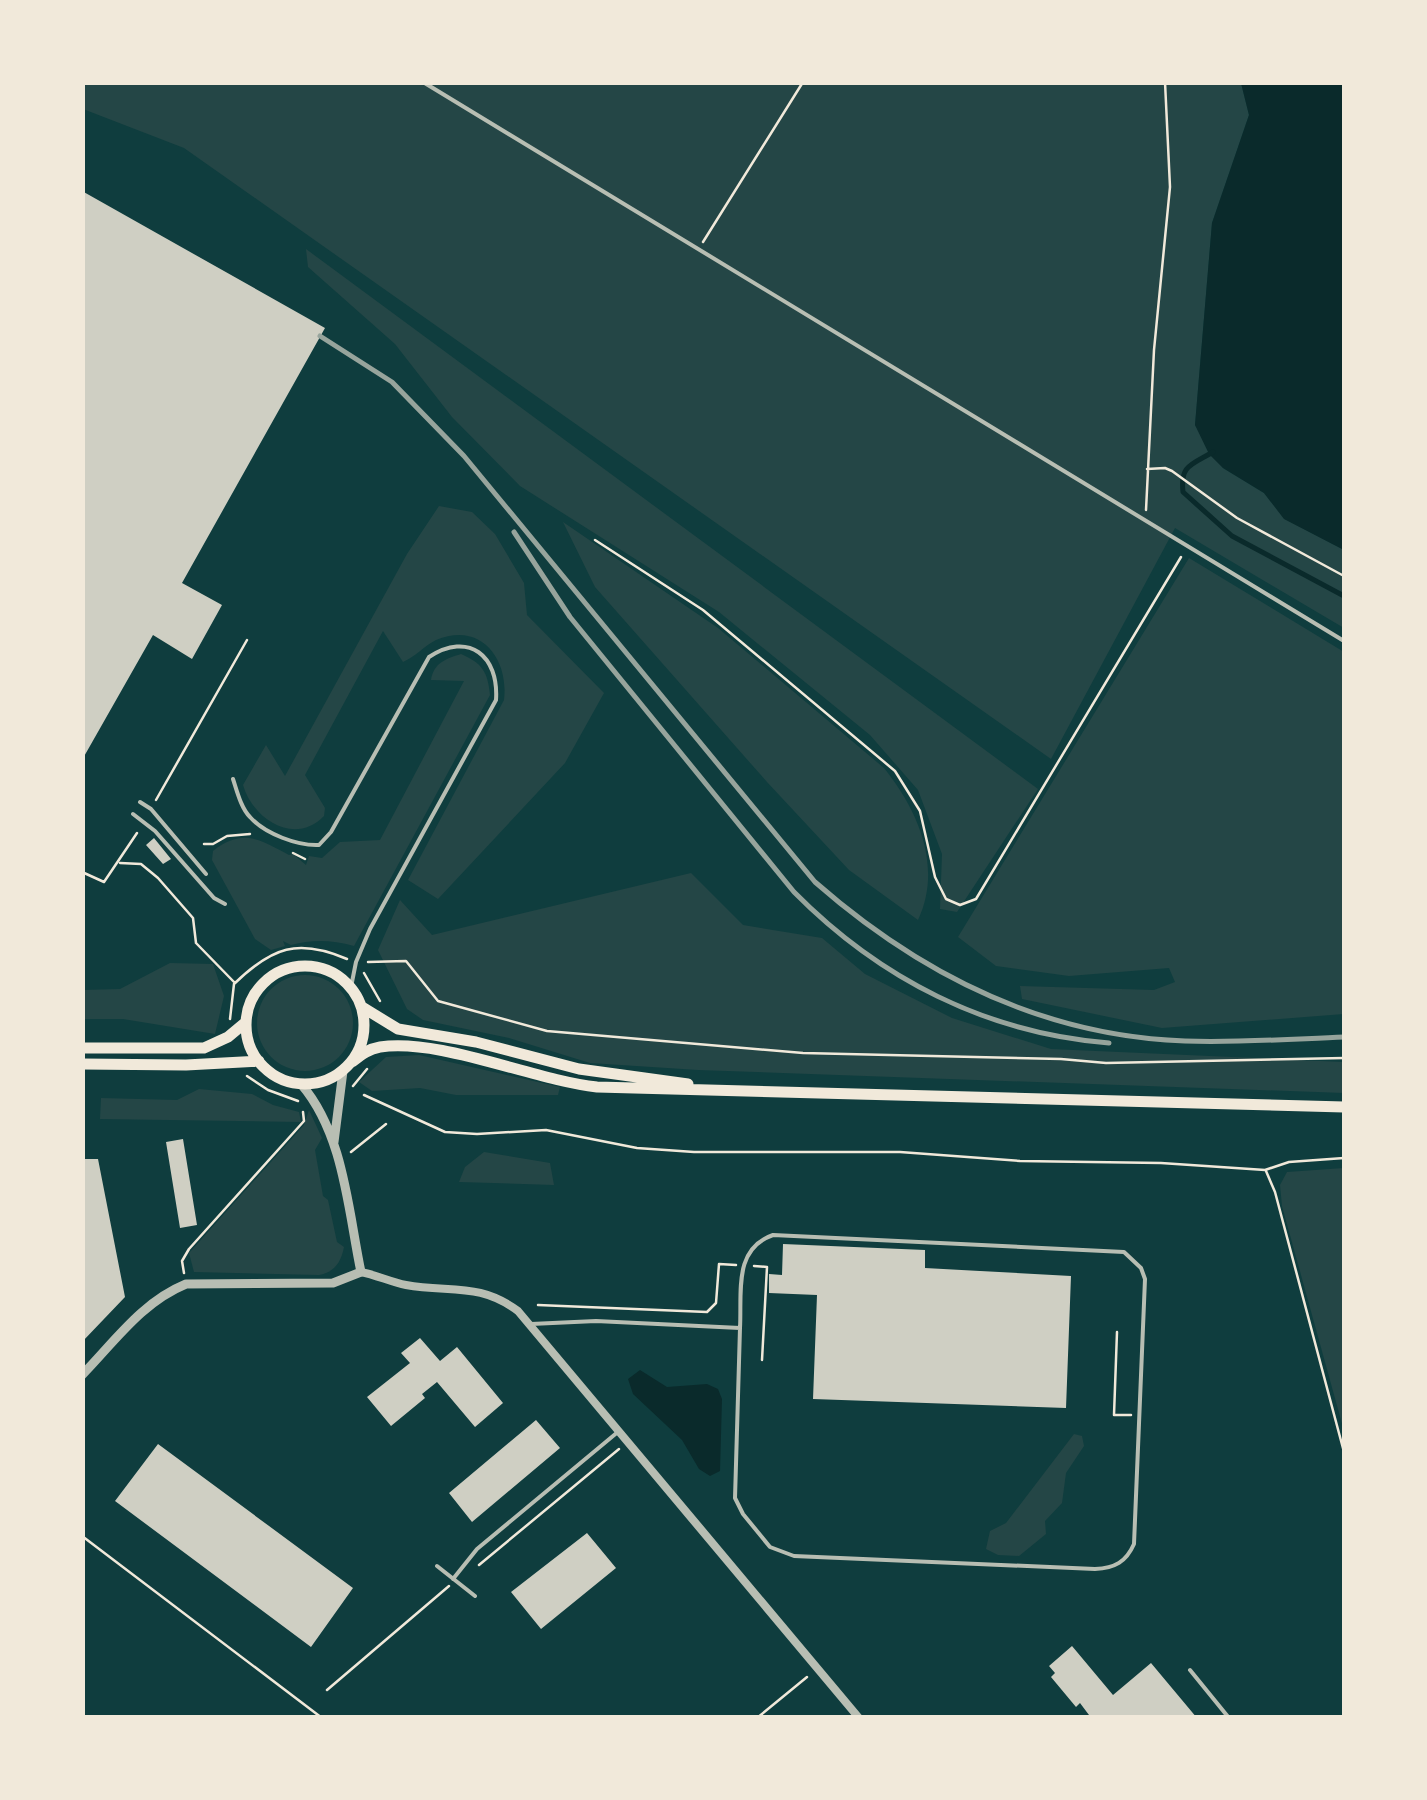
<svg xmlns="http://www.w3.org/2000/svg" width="1427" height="1800" font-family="Manrope,sans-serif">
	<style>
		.green { fill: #244646 }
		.water { fill: #0a2a2b }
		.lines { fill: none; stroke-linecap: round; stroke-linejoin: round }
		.stream { stroke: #0a2a2b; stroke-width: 5 }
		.building { fill: #cfcfc3 }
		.path { stroke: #f1e9da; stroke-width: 2.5 }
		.service { stroke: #b8beb3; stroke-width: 4 }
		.minor { stroke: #b8beb3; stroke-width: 8 }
		.tertiary { stroke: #b8beb3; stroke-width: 9 }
		.primary { stroke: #f1e9da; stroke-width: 11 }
		.rail { stroke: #97a49c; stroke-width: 5 }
	</style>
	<rect width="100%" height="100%" fill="#0f3d3e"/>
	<path class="green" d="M 82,83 L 1241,83 L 1249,115 L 1212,223 L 1195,425 L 1223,468 L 1264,493 L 1285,519 L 1344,550 L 1344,628 L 1175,528 L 1051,759 L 184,148 L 83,109 Z
		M 306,249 L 1038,789 L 957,912 L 940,909 L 942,854 L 918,790 L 870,735 L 719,612 L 520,486 L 452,417 L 395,344 L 308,267 Z
		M 439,506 L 472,512 L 495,534 L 524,583 L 527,615 L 604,693 L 565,763 L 438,899 L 408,880 L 504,700 C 509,659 481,621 436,640 C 424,646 415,657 403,662 L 383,631 L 305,775 L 325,808 L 324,816 C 295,846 253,820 243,785 L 266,745 L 285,776 L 407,554 Z
		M 563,522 L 718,628 L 884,768 C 918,810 943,867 918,920 L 849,870 L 767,782 L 595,587 Z
		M 1189,558 L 1344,652 L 1344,1014 L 1162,1028 L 1022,999 L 1020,986 L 1154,990 L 1175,982 L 1169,968 L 1069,976 L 996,966 L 958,937 Z
		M 461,654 C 482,663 488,672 490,695 L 354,946 C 332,940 313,939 291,945 L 283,941 L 285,946 L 271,950 L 255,939 L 212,860 L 213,851 C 243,828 259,839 289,855 L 293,854 L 306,865 L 309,856 L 322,858 L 340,842 L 380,840 L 464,681 L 431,680 C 434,663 445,659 461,654 Z
		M 691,873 L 743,925 L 822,938 L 865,974 L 952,1018 L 1051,1049 L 1344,1062 L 1344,1093 L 698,1070 L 590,1063 L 509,1038 L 423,1020 L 407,1009 L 378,950 L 400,900 L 432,935 Z
		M 170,963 L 213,964 L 224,996 L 215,1034 L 123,1019 L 83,1019 L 83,990 L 120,989 Z
		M257 1023a48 48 0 1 1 96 0a48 48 0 1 1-96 0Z
		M 419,1055 L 560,1087 L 558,1095 L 456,1095 L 420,1088 L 372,1091 L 359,1082 L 386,1057 Z
		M 199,1089 L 252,1094 L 273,1105 L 299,1112 L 301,1122 L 100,1119 L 101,1098 L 177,1100 Z
		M 309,1110 L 322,1138 L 315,1150 L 323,1196 L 328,1200 L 337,1242 L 344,1247 C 341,1262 335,1272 319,1275 L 194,1272 L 189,1253 L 304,1125 Z
		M 484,1152 L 550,1163 L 554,1185 L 459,1182 L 465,1167 Z
		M 1344,1168 L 1344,1431 L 1282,1206 L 1280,1185 L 1287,1172 Z
		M 1074,1434 L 1082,1436 L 1084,1446 L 1066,1473 L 1062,1503 L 1045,1521 L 1046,1534 L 1019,1556 L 998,1555 L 986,1549 L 990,1531 L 1006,1523 Z"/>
	<path class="water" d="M 1241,83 L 1344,83 L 1344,550 L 1284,519 L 1264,493 L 1223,468 L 1209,454 L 1195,425 L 1212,223 L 1249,115 Z
		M 640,1370 L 667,1387 L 707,1384 L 718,1389 L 722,1399 L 720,1471 L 710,1476 L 699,1469 L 682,1440 L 633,1394 L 628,1379 Z"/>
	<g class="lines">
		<path class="stream" d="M 1213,452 C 1191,465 1180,465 1183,492 L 1232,536 L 1344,596"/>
	</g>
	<path class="building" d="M 82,191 L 325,328 L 182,583 L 222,605 L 192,659 L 153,635 L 82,760 Z
		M 154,838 L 171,859 L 163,864 L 146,845 Z
		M 183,1139 L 197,1225 L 180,1228 L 166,1142 Z
		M 82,1159 L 98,1159 L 125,1297 L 82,1342 Z
		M 783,1244 L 925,1250 L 925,1268 L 1071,1276 L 1066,1408 L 813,1399 L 817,1295 L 769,1293 L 769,1274 L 782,1275 Z
		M 420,1338 L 440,1361 L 457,1347 L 503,1403 L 475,1427 L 437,1382 L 422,1394 L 425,1398 L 391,1426 L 367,1397 L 410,1363 L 401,1353 Z
		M 536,1420 L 560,1448 L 472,1522 L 449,1493 Z
		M 158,1444 L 353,1588 L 311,1647 L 115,1501 Z
		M 587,1533 L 616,1568 L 541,1629 L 511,1592 Z
		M 1072,1646 L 1113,1695 L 1151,1663 L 1197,1718 L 1087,1718 L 1089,1715 L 1080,1703 L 1076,1707 L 1051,1677 L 1055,1673 L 1049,1666 Z"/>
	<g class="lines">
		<path class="path" d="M 703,242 L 803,82
			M 1147,469 L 1165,468 L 1172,471 L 1237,518 L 1344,576
			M 1146,510 L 1154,350 L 1170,187 L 1165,82
			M 595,540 L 703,610 L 895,771 L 920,811 L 935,877 L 946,899 L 960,905 L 976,899 L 1181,557
			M 156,800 L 247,640
			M 204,844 L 213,844 L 227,836 L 250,834
			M 293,853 L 305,859
			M 120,863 L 141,864 L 158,878 L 193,918 L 196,943 L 234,982
			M 82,872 L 104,882 L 137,833
			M 368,962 L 406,961 L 438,1001 L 547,1031 L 803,1053 L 1061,1059 L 1106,1063 L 1344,1058
			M 364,973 L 380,1001
			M 230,1019 L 234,984 C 272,947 298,938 347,959
			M 247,1076 L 268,1090 L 298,1101
			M 353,1086 L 367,1069
			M 364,1095 L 445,1132 L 477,1134 L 546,1130 L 637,1148 L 694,1152 L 900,1152 L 1020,1161 L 1161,1163 L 1265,1170 L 1289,1162 L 1344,1158
			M 351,1152 L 386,1124
			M 1266,1171 L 1275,1192 L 1344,1452
			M 754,1266 L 767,1267 L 762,1360
			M 184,1273 L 182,1261 L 189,1249 L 304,1121 L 303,1112
			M 538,1305 L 707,1312 L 716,1303 L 719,1264 L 736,1265
			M 1117,1332 L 1114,1415 L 1131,1415
			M 82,1536 L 322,1718
			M 479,1565 L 619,1449
			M 327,1690 L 449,1586
			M 757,1718 L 807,1677"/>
		<path class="service" d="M 423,82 L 1344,641
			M 233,779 C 237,791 241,808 250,817 C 265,834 298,846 319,845 L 331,832 L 429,657 C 469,631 499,656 496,700 L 370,929 L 356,962 L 351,987
			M 140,802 L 151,809 L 206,874
			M 133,814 L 155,831 L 214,898 L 225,904
			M 531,1324 L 596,1321 L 740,1328 L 735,1498 L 743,1514 L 770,1547 L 794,1556 L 1095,1569 C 1115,1568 1126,1562 1134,1544 L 1145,1279 L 1141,1268 L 1124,1252 L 773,1235 C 733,1249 742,1292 740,1328
			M 437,1566 L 475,1596
			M 453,1579 L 477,1549 L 619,1431
			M 1190,1670 L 1229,1718"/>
		<path class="minor" d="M 361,1272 C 376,1275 391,1282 406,1285 C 450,1293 479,1282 518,1311 L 859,1718"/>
		<path class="tertiary" d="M 334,1142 L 343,1071
			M 82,1375 C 115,1341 142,1302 186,1284 L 333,1283 L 361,1272 C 348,1210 344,1134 301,1084"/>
		<path class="primary" d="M246 1025a59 59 0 1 1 118 0a59 59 0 1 1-118 0Z
			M 362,1007 L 398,1029 L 476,1042 L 579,1069 L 688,1084
			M 82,1048 L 204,1048 L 228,1037 L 246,1022
			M 352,1062 C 361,1055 368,1049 380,1047 C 440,1038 533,1080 597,1087 L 1344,1107
			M 82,1064 L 186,1065 L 259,1061"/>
		<path class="rail" d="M 320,336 L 392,382 L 464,456 L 815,882 C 920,974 1043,1036 1185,1041 C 1237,1043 1292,1039 1344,1037
			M 514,532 L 570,617 L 794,892 C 880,979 986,1033 1109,1043"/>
	</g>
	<rect width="1427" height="1800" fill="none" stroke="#f1e9da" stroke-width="170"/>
</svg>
